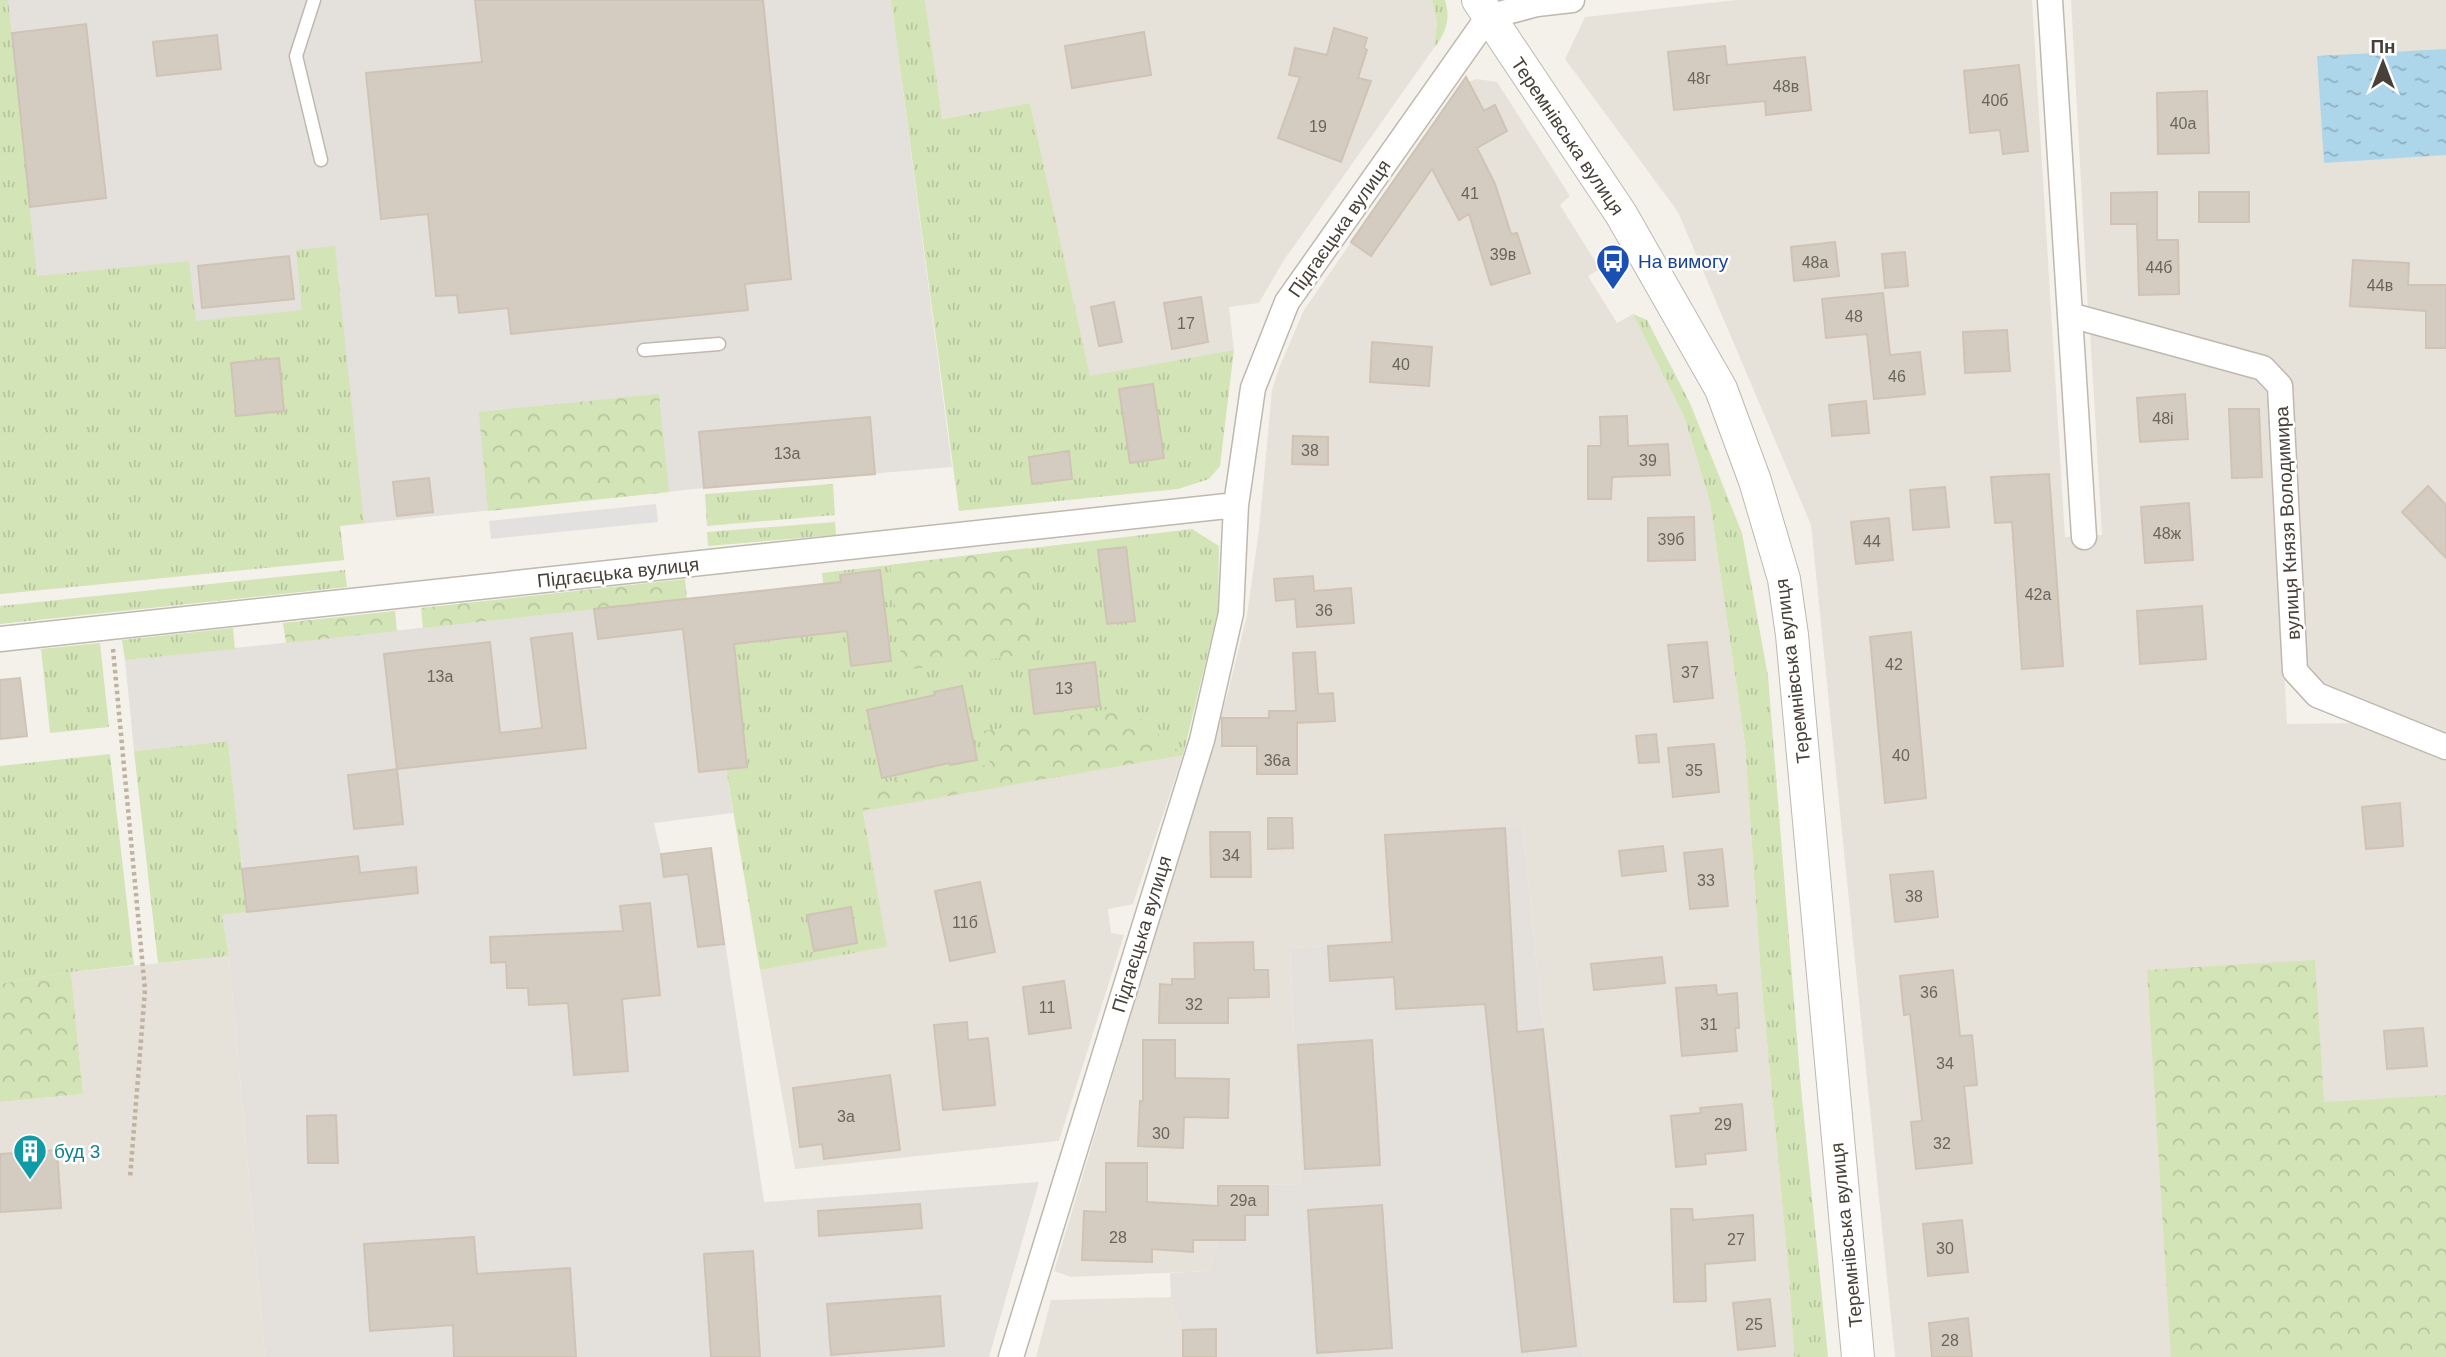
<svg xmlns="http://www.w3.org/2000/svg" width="2446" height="1357" font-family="Arial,sans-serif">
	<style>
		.residential { fill: #e7e2d9 }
		.industrial { fill: #e4e0dc }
		.grass { fill: url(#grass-tufts) }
		.forest { fill: url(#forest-crowns) }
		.parking { fill: #e3e1df }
		.water { fill: url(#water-ripples) }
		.building { fill: #d5ccc1; stroke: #cfc3b5; stroke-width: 2 }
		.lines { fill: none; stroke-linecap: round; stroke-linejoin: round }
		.service-casing { stroke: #bfb8ae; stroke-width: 15 }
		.minor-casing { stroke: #bfb8ae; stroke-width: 27 }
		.tertiary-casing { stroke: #bfb8ae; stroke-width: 34 }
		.path { stroke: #bfb2a0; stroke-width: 4.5; stroke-dasharray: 3.5 3.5; stroke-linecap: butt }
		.service { stroke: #fff; stroke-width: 12 }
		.minor { stroke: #fff; stroke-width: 24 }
		.tertiary { stroke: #fff; stroke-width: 32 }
		.labels { text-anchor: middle; stroke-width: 5; stroke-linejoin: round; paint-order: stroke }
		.number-label { font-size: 16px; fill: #6b645b }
		.street-label { font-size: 19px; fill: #484139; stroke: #fff }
		.transit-label { font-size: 19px; fill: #164399; stroke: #fff; text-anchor: start }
		.culture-label { font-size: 19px; fill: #0d838f; stroke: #fff; text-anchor: start }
	</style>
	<defs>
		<pattern id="grass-tufts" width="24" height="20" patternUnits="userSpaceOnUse" patternTransform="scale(1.75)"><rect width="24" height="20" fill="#d3e4b7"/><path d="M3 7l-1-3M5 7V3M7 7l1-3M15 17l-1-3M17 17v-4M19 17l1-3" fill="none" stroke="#b7c59e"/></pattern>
		<pattern id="forest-crowns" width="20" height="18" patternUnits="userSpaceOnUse" patternTransform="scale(1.75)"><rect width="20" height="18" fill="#d3e4b7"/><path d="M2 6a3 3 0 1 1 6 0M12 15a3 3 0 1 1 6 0" fill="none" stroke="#b7c59e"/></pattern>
		<pattern id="water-ripples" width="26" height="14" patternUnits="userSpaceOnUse" patternTransform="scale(1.75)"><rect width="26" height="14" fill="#add6eb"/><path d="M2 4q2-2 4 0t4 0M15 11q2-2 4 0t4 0" fill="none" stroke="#8fafbf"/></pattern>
	</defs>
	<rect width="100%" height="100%" fill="#f4f1eb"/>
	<path class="residential" d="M 925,0 L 1432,0 L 1437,23 L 1434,48 L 1284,260 L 1259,303 L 1229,307 L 1234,350 L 1090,377 L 1030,103 L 941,119 Z
		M 1736,0 L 2032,0 L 2065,537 L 2102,535 L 2090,331 L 2258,377 L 2270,390 L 2287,724 L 2358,723 L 2446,759 L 2446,1357 L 1895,1357 L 1811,525 L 1678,212 L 1565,59 L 1585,17 Z
		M 2071,0 L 2446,0 L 2446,736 L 2323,686 L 2305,666 L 2290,381 L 2088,309 Z
		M 1477,79 L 1497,82 L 1570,196 L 1560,205 L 1600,269 L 1588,276 L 1617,323 L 1633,314 L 1685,419 L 1710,502 L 1745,744 L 1761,978 L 1789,1276 L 1794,1357 L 1583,1357 L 1552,1081 L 1543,1029 L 1523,827 L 1392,942 L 1290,948 L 1301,1184 L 1218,1186 L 1218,1240 L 1209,1271 L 1071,1277 L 1054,1271 L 1228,692 L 1247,615 L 1259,530 L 1272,390 L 1279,368 L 1304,310 L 1461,84 Z
		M 1183,755 L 1133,904 L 1108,909 L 1111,933 L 1124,935 L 1059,1141 L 795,1169 L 760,970 L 886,947 L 863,810 Z
		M 229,956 L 265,1357 L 0,1357 L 0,1102 L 83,1094 L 71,972 Z
		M 1171,1297 L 1171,1304 L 1183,1330 L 1183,1357 L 1036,1357 L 1051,1300 Z"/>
	<path class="industrial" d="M 0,0 L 891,0 L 952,467 L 704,488 L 340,526 L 344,560 L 0,594 Z
		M 594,609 L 598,639 L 732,624 L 747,767 L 726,770 L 733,813 L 654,823 L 661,854 L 711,848 L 764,1202 L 1039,1182 L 989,1357 L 265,1357 L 229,956 L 222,915 L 247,911 L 228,741 L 134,751 L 125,660 Z
		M 1523,827 L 1543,1029 L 1552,1081 L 1583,1357 L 1183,1357 L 1183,1330 L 1171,1304 L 1170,1273 L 1209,1271 L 1218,1240 L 1218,1186 L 1301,1184 L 1290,948 L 1391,942 L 1385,835 Z"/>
	<path class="grass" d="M 0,0 L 8,0 L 37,276 L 189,261 L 196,321 L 302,310 L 296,250 L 335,246 L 364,523 L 340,526 L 344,560 L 0,594 Z
		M 891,0 L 925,0 L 942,119 L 1030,103 L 1090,376 L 1234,350 L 1220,466 L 1209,479 L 1178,489 L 959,511 Z
		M 1432,0 L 1445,0 C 1451,19 1446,33 1434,48 L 1437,23 Z
		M 1633,314 L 1647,320 L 1690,403 L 1742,533 L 1768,676 L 1801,1088 L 1828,1357 L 1794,1357 L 1789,1276 L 1761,978 L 1745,744 L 1710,502 L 1685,419 Z
		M 833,484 L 835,515 L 707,526 L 705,494 Z
		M 835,522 L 836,535 L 708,546 L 707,532 Z
		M 1192,529 L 1219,546 L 1218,611 L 1183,755 L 863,811 L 887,947 L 760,970 L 726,769 L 747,766 L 734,644 L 829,633 L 822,573 Z
		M 345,570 L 347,587 L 0,624 L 0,606 Z
		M 233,628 L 235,649 L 125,660 L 122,640 Z
		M 100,643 L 109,727 L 50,733 L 41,649 Z
		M 228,741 L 247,912 L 222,915 L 229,956 L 158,963 L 134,751 Z
		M 110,754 L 134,965 L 71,972 L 0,984 L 0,766 Z"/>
	<path class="forest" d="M 659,394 L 669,492 L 488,511 L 479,412 Z
		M 1028,548 L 1040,653 L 903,670 L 890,565 Z
		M 685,579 L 687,599 L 423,628 L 421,608 Z
		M 395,611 L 397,631 L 286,643 L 283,623 Z
		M 1126,706 L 1183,755 L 863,810 L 858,787 L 990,764 L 984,731 Z
		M 2315,960 L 2324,1102 L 2446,1095 L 2446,1357 L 2171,1357 L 2147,970 Z
		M 71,972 L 83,1094 L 0,1102 L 0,984 Z"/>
	<path class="parking" d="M 656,504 L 658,522 L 491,539 L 489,521 Z"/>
	<path class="water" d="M 2446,49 L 2446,155 L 2324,163 L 2317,56 Z"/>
	<path class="building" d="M 475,0 L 763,0 L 791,279 L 745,284 L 748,310 L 511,334 L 508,308 L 459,313 L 457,295 L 436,296 L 428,214 L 381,219 L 366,73 L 482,62 Z
		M 86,24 L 106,198 L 30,207 L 12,33 Z
		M 1334,28 L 1367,38 L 1364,48 L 1367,50 L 1358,78 L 1371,81 L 1341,162 L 1278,138 L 1300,77 L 1289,75 L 1295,48 L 1327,55 Z
		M 1144,32 L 1151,75 L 1072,88 L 1065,46 Z
		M 217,35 L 221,69 L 157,76 L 153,42 Z
		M 1725,46 L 1727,65 L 1805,57 L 1811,110 L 1766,115 L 1765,101 L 1674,110 L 1668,52 Z
		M 2019,65 L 2028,151 L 2003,154 L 2000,130 L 1970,133 L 1964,71 Z
		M 1466,77 L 1484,111 L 1495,105 L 1507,131 L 1477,148 L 1495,184 L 1511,234 L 1517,233 L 1530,273 L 1491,285 L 1469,214 L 1459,220 L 1432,169 L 1371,256 L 1351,242 Z
		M 2207,91 L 2209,153 L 2158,154 L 2157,93 Z
		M 2157,192 L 2157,240 L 2178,240 L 2179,294 L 2139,295 L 2137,224 L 2111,224 L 2111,193 Z
		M 2199,192 L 2249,192 L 2249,222 L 2199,222 Z
		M 1835,242 L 1839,276 L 1794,281 L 1791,247 Z
		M 1905,252 L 1908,286 L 1885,288 L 1882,254 Z
		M 289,256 L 294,299 L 202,308 L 198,266 Z
		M 2353,260 L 2409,263 L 2408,285 L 2446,285 L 2446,348 L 2426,348 L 2426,311 L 2350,306 Z
		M 1883,293 L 1890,355 L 1920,352 L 1925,394 L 1874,399 L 1867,334 L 1826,338 L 1822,299 Z
		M 1201,297 L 1208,342 L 1172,349 L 1164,303 Z
		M 1114,302 L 1122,342 L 1099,346 L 1091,307 Z
		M 2007,330 L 2010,371 L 1965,373 L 1963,332 Z
		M 1372,342 L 1432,347 L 1429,386 L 1370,382 Z
		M 279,358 L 284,411 L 236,416 L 231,363 Z
		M 1153,384 L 1164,458 L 1130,463 L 1119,389 Z
		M 2185,394 L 2188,439 L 2140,442 L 2137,398 Z
		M 1866,401 L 1869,433 L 1832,436 L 1829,405 Z
		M 2229,409 L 2259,409 L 2262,477 L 2232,478 Z
		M 1627,416 L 1628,446 L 1668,444 L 1670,475 L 1612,477 L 1611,499 L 1588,499 L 1588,446 L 1601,446 L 1600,417 Z
		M 870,417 L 875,474 L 704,488 L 699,432 Z
		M 1293,436 L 1328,437 L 1328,465 L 1292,464 Z
		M 1069,451 L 1072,479 L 1032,484 L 1029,457 Z
		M 2049,474 L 2063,666 L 2022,669 L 2012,522 L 1995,523 L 1991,477 Z
		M 429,478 L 433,512 L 397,516 L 393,482 Z
		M 2428,486 L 2446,505 L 2446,558 L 2402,512 Z
		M 1945,487 L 1949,527 L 1913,530 L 1910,490 Z
		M 2189,503 L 2193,560 L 2145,563 L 2141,507 Z
		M 1694,517 L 1695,560 L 1648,561 L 1648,518 Z
		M 1889,518 L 1893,560 L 1856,564 L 1851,522 Z
		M 1126,547 L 1135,621 L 1107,624 L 1098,550 Z
		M 880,570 L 891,661 L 851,666 L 847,631 L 734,644 L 747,767 L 699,772 L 683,629 L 598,639 L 594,609 L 841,582 L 840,575 Z
		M 1313,576 L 1314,591 L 1351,588 L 1354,623 L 1297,627 L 1295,599 L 1276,601 L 1274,579 Z
		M 2202,606 L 2206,659 L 2140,664 L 2137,611 Z
		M 1911,632 L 1926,798 L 1885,803 L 1870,637 Z
		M 572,633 L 586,748 L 397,769 L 384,654 L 490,642 L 500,733 L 542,728 L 531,638 Z
		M 1707,642 L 1713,698 L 1674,702 L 1668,645 Z
		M 1315,652 L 1318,694 L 1333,693 L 1335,721 L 1297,723 L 1297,721 L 1297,774 L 1257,774 L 1257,746 L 1222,746 L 1222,718 L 1269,718 L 1269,711 L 1296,711 L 1293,653 Z
		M 1095,662 L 1100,706 L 1034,714 L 1029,670 Z
		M 20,678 L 27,736 L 0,739 L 0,680 Z
		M 962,686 L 977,760 L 950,765 L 949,763 L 882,778 L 867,710 L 935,695 L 934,692 Z
		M 1656,734 L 1659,762 L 1639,763 L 1636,736 Z
		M 1714,744 L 1719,792 L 1673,797 L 1668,748 Z
		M 397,769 L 403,824 L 354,829 L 348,775 Z
		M 2400,803 L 2403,846 L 2366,849 L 2362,807 Z
		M 1268,818 L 1292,818 L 1293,848 L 1268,849 Z
		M 1505,828 L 1517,1032 L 1543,1029 L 1576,1346 L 1522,1352 L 1485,1004 L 1396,1009 L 1394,977 L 1330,981 L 1328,946 L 1392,942 L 1385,835 Z
		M 1210,832 L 1250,832 L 1251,877 L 1211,877 Z
		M 1663,846 L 1666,871 L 1622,876 L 1619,851 Z
		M 711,848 L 724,944 L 698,947 L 688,874 L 664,877 L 661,854 Z
		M 1722,849 L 1728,906 L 1690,909 L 1684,853 Z
		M 358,856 L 360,873 L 416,867 L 418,893 L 247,912 L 242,869 Z
		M 1933,871 L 1938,917 L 1895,922 L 1890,875 Z
		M 980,882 L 995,952 L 950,961 L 935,891 Z
		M 650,903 L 660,995 L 622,999 L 628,1071 L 574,1075 L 568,1003 L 529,1005 L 528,988 L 507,988 L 506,962 L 491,963 L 490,937 L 623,931 L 620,906 Z
		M 851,907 L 857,943 L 814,951 L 807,915 Z
		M 1253,942 L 1254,970 L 1268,970 L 1269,997 L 1228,998 L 1228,1023 L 1159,1023 L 1160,984 L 1172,985 L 1172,979 L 1195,979 L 1194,943 Z
		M 1662,957 L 1665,983 L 1594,990 L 1591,964 Z
		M 1953,970 L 1960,1036 L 1972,1035 L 1977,1085 L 1964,1086 L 1972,1163 L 1916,1169 L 1911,1122 L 1922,1121 L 1910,1014 L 1904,1015 L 1900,976 Z
		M 1064,981 L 1071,1028 L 1029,1034 L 1023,987 Z
		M 1716,985 L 1717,995 L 1737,993 L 1739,1028 L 1735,1028 L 1737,1051 L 1682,1056 L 1676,988 Z
		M 967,1022 L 968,1040 L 988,1038 L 995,1105 L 943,1110 L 934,1025 Z
		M 2423,1028 L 2427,1066 L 2387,1069 L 2384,1031 Z
		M 1143,1040 L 1175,1040 L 1175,1078 L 1229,1079 L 1228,1118 L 1184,1117 L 1183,1148 L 1138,1146 L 1140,1101 L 1143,1101 Z
		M 1372,1040 L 1380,1165 L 1305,1169 L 1298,1045 Z
		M 890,1075 L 900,1150 L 824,1159 L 822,1144 L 800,1147 L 793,1088 Z
		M 1742,1104 L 1746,1150 L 1705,1154 L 1706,1164 L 1676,1167 L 1671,1116 L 1701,1113 L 1700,1108 Z
		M 336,1115 L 338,1163 L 308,1163 L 307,1116 Z
		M 57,1150 L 61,1208 L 0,1212 L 0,1154 Z
		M 1106,1163 L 1147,1163 L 1147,1202 L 1218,1206 L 1218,1186 L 1268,1186 L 1268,1215 L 1245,1215 L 1245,1240 L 1193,1240 L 1193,1252 L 1152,1249 L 1152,1262 L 1082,1260 L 1084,1211 L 1106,1212 Z
		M 920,1204 L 922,1228 L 819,1236 L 818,1211 Z
		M 1382,1205 L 1392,1348 L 1317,1353 L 1308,1210 Z
		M 1671,1209 L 1692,1209 L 1693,1220 L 1753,1215 L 1755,1260 L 1705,1264 L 1706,1301 L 1674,1302 Z
		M 1962,1220 L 1968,1272 L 1928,1276 L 1923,1224 Z
		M 474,1237 L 477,1274 L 570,1268 L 576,1357 L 454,1357 L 453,1325 L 370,1331 L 364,1244 Z
		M 753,1251 L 760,1357 L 711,1357 L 704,1254 Z
		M 940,1296 L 944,1346 L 831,1355 L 827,1304 Z
		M 1770,1299 L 1775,1346 L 1738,1350 L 1733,1303 Z
		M 1968,1318 L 1972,1357 L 1932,1357 L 1929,1323 Z
		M 1216,1329 L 1216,1357 L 1183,1357 L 1183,1330 Z"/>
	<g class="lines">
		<g class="service-casing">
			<path id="service" d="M 314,0 L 296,56 L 321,160
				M 644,350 L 719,344"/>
		</g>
		<g class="minor-casing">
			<path id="minor" d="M 2050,0 L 2084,537
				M 2070,315 L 2263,368 L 2280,386 L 2295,671 L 2317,695 L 2446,747
				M 0,639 L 1236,505
				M 1011,1357 L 1202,740 L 1231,613 L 1236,505 L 1253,388 L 1287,302 L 1488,17 L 1537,4 L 1572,0"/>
		</g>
		<g class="tertiary-casing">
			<path id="tertiary" d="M 1478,0 L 1621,214 L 1721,389 L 1755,481 L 1784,579 L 1792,635 L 1858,1357"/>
		</g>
		<path class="path" d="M 113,649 L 145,990 L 130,1178"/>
		<use href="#service" class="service"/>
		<use href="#minor" class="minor"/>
		<use href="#tertiary" class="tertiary"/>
	</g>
	<defs>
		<g id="bus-pin" transform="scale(1.75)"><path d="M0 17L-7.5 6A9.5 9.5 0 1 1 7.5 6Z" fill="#1a4fb4" stroke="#fff"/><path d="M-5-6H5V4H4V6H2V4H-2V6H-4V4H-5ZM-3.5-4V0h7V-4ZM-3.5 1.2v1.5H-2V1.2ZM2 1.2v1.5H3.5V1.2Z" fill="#fff"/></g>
		<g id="building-pin" transform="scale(1.75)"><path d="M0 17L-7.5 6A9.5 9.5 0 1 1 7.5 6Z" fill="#0f9aa8" stroke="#fff"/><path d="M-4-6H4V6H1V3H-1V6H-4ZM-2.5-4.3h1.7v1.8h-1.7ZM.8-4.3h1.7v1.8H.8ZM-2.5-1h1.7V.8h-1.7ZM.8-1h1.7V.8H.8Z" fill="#fff"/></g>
	</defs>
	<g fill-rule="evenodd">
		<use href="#bus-pin" x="1613" y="261"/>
		<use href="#building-pin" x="30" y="1151"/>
	</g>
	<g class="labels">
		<g class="number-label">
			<text x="1699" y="84">48г</text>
			<text x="1786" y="92">48в</text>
			<text x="1995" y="106">40б</text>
			<text x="2183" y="129">40а</text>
			<text x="1318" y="132">19</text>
			<text x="1470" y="199">41</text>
			<text x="1503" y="260">39в</text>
			<text x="1815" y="268">48а</text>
			<text x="2159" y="273">44б</text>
			<text x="2380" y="291">44в</text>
			<text x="1854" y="322">48</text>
			<text x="1186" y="329">17</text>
			<text x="1401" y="370">40</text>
			<text x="1897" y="382">46</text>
			<text x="2163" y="424">48і</text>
			<text x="1310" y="456">38</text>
			<text x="787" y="459">13а</text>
			<text x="1648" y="466">39</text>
			<text x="2167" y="539">48ж</text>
			<text x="1671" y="545">39б</text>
			<text x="1872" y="547">44</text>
			<text x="2038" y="600">42а</text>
			<text x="1324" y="616">36</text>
			<text x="1894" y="670">42</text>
			<text x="1690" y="678">37</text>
			<text x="440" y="682">13а</text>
			<text x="1064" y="694">13</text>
			<text x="1901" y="761">40</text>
			<text x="1277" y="766">36а</text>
			<text x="1694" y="776">35</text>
			<text x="1231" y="861">34</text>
			<text x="1706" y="886">33</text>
			<text x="1914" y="902">38</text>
			<text x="965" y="928">11б</text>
			<text x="1929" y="998">36</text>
			<text x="1194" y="1010">32</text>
			<text x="1047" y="1013">11</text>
			<text x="1709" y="1030">31</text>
			<text x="1945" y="1069">34</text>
			<text x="846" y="1122">3а</text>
			<text x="1723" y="1130">29</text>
			<text x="1161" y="1139">30</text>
			<text x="1942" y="1149">32</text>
			<text x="1243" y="1206">29а</text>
			<text x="1118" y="1243">28</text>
			<text x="1736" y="1245">27</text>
			<text x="1945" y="1254">30</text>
			<text x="1754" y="1330">25</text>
			<text x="1950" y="1346">28</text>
		</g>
		<g class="street-label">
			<text transform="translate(1568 136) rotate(56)" y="7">Теремнівська вулиця</text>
			<text transform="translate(1339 228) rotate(-55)" y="7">Підгаєцька вулиця</text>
			<text transform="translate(2287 523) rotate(-93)" y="7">вулиця Князя Володимира</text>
			<text transform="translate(618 572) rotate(-6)" y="7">Підгаєцька вулиця</text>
			<text transform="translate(1792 671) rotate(-97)" y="7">Теремнівська вулиця</text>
			<text transform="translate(1141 934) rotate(-73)" y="7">Підгаєцька вулиця</text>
			<text transform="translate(1846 1235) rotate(-96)" y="7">Теремнівська вулиця</text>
		</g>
		<g class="transit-label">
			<text x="1638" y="268">На вимогу</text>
		</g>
		<g class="culture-label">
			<text x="54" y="1158">буд 3</text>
		</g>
	</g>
	<g transform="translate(2383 63)" stroke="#ffffff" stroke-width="5" paint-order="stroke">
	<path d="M0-5L12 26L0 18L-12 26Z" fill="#484139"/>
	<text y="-10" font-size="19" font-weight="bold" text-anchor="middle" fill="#484139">Пн</text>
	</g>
</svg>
